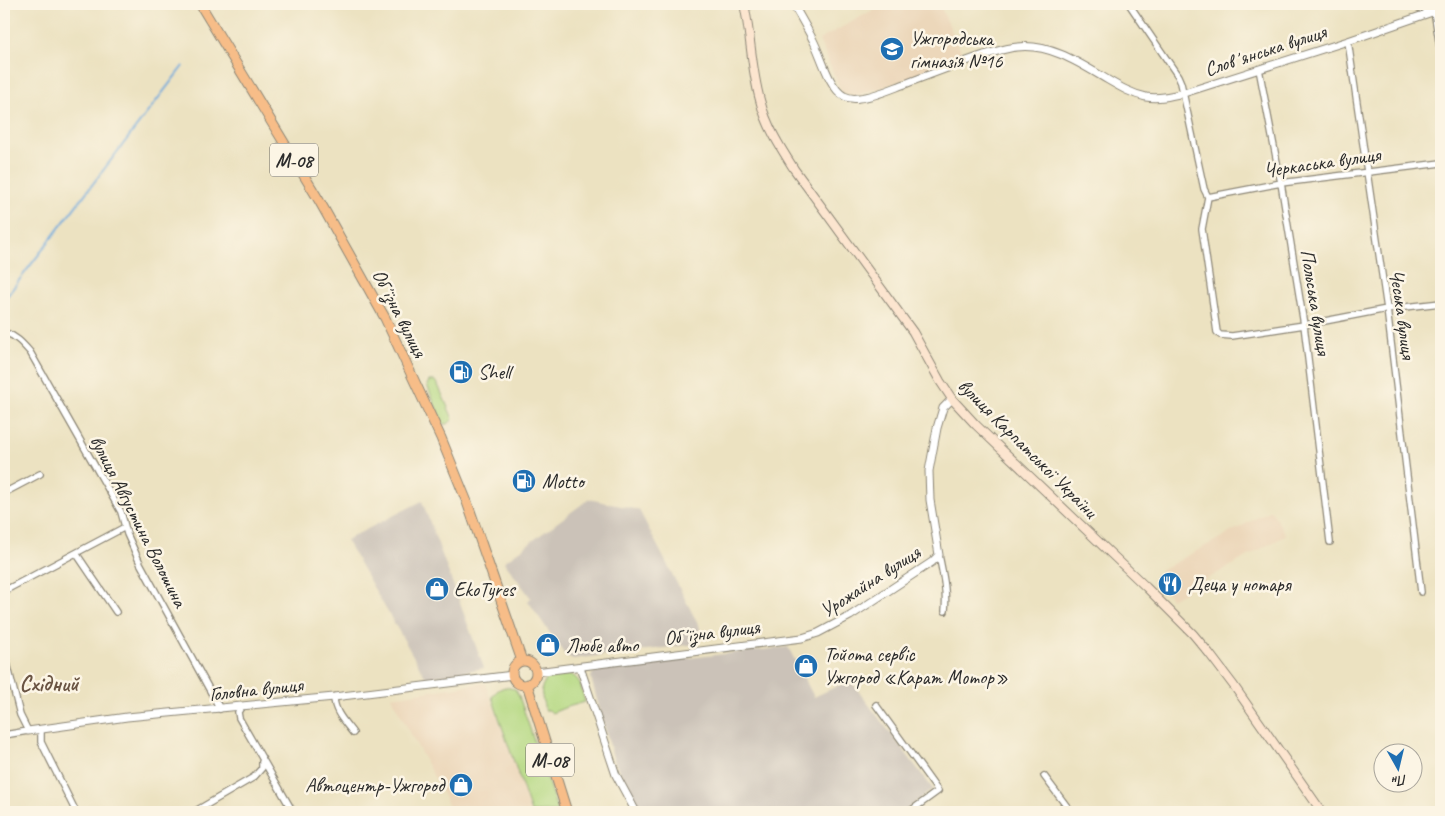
<svg xmlns="http://www.w3.org/2000/svg" width="1445" height="816" font-family="Caveat,sans-serif">
	<style>
		.built { fill: #ecd7ba }
		.industrial { fill: #cbc2b8 }
		.green { fill: #b3d880; stroke: #6f8256 }
		.lines { fill: none; stroke-linecap: round; stroke-linejoin: round }
		.stream { stroke: #6aa8dc; stroke-width: 2 }
		.minor-casing { stroke: #8c8676; stroke-width: 8 }
		.tertiary-casing { stroke: #8c8676; stroke-width: 9 }
		.secondary-casing { stroke: #8c8676; stroke-width: 10 }
		.trunk-casing { stroke: #8c8676; stroke-width: 11 }
		.minor { stroke: #fff; stroke-width: 5.5 }
		.tertiary { stroke: #fff; stroke-width: 7 }
		.secondary { stroke: #fce5cf; stroke-width: 8 }
		.trunk { stroke: #f7bd88; stroke-width: 9 }
		.labels { text-anchor: middle; stroke-width: 5; stroke-linejoin: round; paint-order: stroke }
		.shield { fill: #fcf5e5; stroke: #6a6863; stroke-width: 1 }
		.shield-label { font-size: 19px; font-weight: bold; fill: #2b2b2b }
		.poi-label { font-size: 20px; fill: #2b2b2b; stroke: #fcf5e5; text-anchor: start }
		.street-label { font-size: 20px; fill: #2b2b2b; stroke: #fcf5e5 }
		.quarter-label { font-size: 22px; font-weight: bold; fill: #6a5443; stroke: #fcf5e5 }
	</style>
	<rect width="100%" height="100%" fill="#fcf5e5"/>
	<filter id="ink" filterUnits="userSpaceOnUse"><feTurbulence type="fractalNoise" baseFrequency=".02" numOctaves="2"/><feDisplacementMap in="SourceGraphic" scale="10" xChannelSelector="R" yChannelSelector="G"/><feConvolveMatrix kernelMatrix="1 2 1 2 8 2 1 2 1" color-interpolation-filters="sRGB"/></filter>
	<filter id="wash" filterUnits="userSpaceOnUse"><feTurbulence type="fractalNoise" baseFrequency=".0096" numOctaves="4" result="noise"/><feDisplacementMap in="SourceGraphic" scale="20" xChannelSelector="R" yChannelSelector="G"/><feGaussianBlur stdDeviation="1.12" result="paint"/><feColorMatrix in="noise" values="0 0 0 0 0 0 0 0 0 0 0 0 0 0 0 0 0 1.4 0 .05"/><feComposite in="paint" operator="in"/></filter>
	<g filter="url(#wash)">
		<rect width="100%" height="100%" fill="#ece2c1"/>
		<path class="built" d="M 884,4 L 939,4 L 964,57 L 887,86 L 854,96 L 842,93 L 819,40 Z
			M 1271,510 L 1286,535 L 1171,599 L 1169,595 L 1157,583 L 1163,576 L 1160,571 Z
			M 485,683 L 510,751 L 530,812 L 452,812 L 435,779 L 391,697 Z"/>
		<path class="industrial" d="M 589,499 L 639,510 L 700,628 L 696,644 L 573,659 L 565,655 L 528,601 L 531,598 L 504,562 Z
			M 422,501 L 484,668 L 426,678 L 346,540 Z
			M 788,647 L 814,697 L 850,680 L 933,789 L 903,812 L 644,812 L 634,798 L 614,761 L 591,678 L 592,674 L 597,671 L 607,668 L 635,664 Z"/>
		<path class="green" d="M 429,381 L 434,381 L 437,382 L 438,385 L 453,419 L 448,424 L 444,424 L 442,422 L 427,385 Z
			M 559,674 C 581,672 580,685 585,702 L 564,708 L 552,713 L 549,710 L 545,710 C 541,692 536,681 559,674 Z
			M 505,687 L 515,689 L 519,696 L 558,812 L 531,812 L 492,697 C 496,691 499,689 505,687 Z"/>
		<g class="lines">
			<path class="stream" d="M 4,300 L 183,66"/>
		</g>
	</g>
	<g filter="url(#ink)">
		<g class="lines">
			<g class="minor-casing">
				<path id="minor" d="M 1129,4 L 1178,76 L 1181,83 L 1204,189 L 1208,197 L 1202,229 L 1217,332 L 1220,335 L 1232,336 L 1304,325 L 1387,309 L 1441,303
					M 1424,4 L 1427,13
					M 1434,11 L 1441,53
					M 1348,41 L 1387,309 L 1421,592
					M 1259,69 L 1281,183 L 1304,325 L 1330,542
					M 1208,197 L 1281,183 L 1441,163
					M 4,332 C 16,336 22,343 30,352 L 121,512 L 127,534 L 140,563 L 220,709
					M 4,493 L 40,474
					M 76,553 L 116,612
					M 939,555 C 943,575 947,591 945,611
					M 4,591 L 125,527
					M 4,651 L 20,715 L 28,731 L 4,735
					M 334,697 C 334,712 345,722 353,733
					M 876,705 L 938,791 L 909,812
					M 242,706 L 238,712 L 239,718 L 293,812
					M 41,729 L 41,742 L 75,810
					M 1044,776 L 1071,812
					M 194,812 L 254,777 L 262,768 L 262,762"/>
			</g>
			<g class="tertiary-casing">
				<path id="tertiary" d="M 793,4 C 800,16 807,28 813,40 C 821,55 829,88 844,96 C 848,98 854,99 859,98 C 873,97 889,90 902,85 C 929,75 957,64 984,55 C 995,52 1006,48 1017,47 C 1050,43 1081,64 1108,80 C 1120,87 1132,94 1146,97 C 1159,99 1171,96 1184,93 L 1348,41 L 1441,9
					M 744,7 L 754,4
					M 580,667 L 616,775 L 636,812
					M 536,672 L 802,638 L 818,633 L 850,616 L 932,562 L 939,555 L 930,500 L 929,471 L 937,428 L 943,408 L 952,399
					M 28,731 L 127,717 L 334,697 L 513,675"/>
			</g>
			<g class="secondary-casing">
				<path id="secondary" d="M 744,4 C 751,35 751,68 760,100 C 766,125 780,147 794,169 L 913,332 L 940,381 L 952,399 L 976,425 L 1146,587 L 1193,634 L 1209,653 L 1234,686 L 1322,812"/>
			</g>
			<g class="trunk-casing">
				<path id="trunk" d="M 200,4 L 320,202 L 385,318 L 441,438 L 467,502 L 522,661
					M512 673a12 12 0 1 1 24 0a12 12 0 1 1-24 0Z
					M 527,684 L 567,812"/>
			</g>
			<use href="#minor" class="minor"/>
			<use href="#tertiary" class="tertiary"/>
			<use href="#secondary" class="secondary"/>
			<use href="#trunk" class="trunk"/>
		</g>
	</g>
	<defs>
		<g id="school-disc" transform="scale(1.25)"><circle r="9.5" fill="#1f6fb2" stroke="#fcf5e5"/><path d="M0-5L7-2L0 1L-7-2ZM-4 1L0 2.5L4 1V4Q0 6-4 4Z" fill="#fff"/></g>
		<g id="fuel-disc" transform="scale(1.25)"><circle r="9.5" fill="#1f6fb2" stroke="#fcf5e5"/><path d="M-5.5-6h7V0h2V4h1.3V-2.5L3-4.5l.8-.8L6-3V5H2.5V1h-1V6h-7ZM-4.2-4.7v3.2H.2V-4.7Z" fill="#fff"/></g>
		<g id="restaurant-disc" transform="scale(1.25)"><circle r="9.5" fill="#1f6fb2" stroke="#fcf5e5"/><path d="M-5-6h1v4h1v-4h1v4h1v-4h1v5L-1.5 .5V6h-2V.5L-5-1ZM5-6V6H3V1.5H1.5Q1.5-4 5-6Z" fill="#fff"/></g>
		<g id="shop-disc" transform="scale(1.25)"><circle r="9.5" fill="#1f6fb2" stroke="#fcf5e5"/><path d="M-5-2.5h2.3a2.7 3.5 0 0 1 5.4 0H5L5.5 6h-11ZM-1.5-2.5h3a1.5 2.3 0 0 0-3 0Z" fill="#fff"/></g>
	</defs>
	<g fill-rule="evenodd">
		<use href="#school-disc" x="892" y="49"/>
		<use href="#fuel-disc" x="461" y="372"/>
		<use href="#fuel-disc" x="524" y="481"/>
		<use href="#restaurant-disc" x="1170" y="584"/>
		<use href="#shop-disc" x="437" y="589"/>
		<use href="#shop-disc" x="548" y="645"/>
		<use href="#shop-disc" x="806" y="666"/>
		<use href="#shop-disc" x="461" y="785"/>
	</g>
	<g class="labels">
		<g class="shield">
			<rect x="270" y="143.5" width="48" height="33" rx="4"/>
			<rect x="526" y="743.5" width="48" height="33" rx="4"/>
		</g>
		<g class="shield-label">
			<text x="294" y="167">М-08</text>
			<text x="550" y="767">М-08</text>
		</g>
		<g class="poi-label">
			<text x="910" y="45">Ужгородська<tspan x="910" dy="23">гімназія №16</tspan></text>
			<text x="478" y="379">Shell</text>
			<text x="542" y="488">Motto</text>
			<text x="1188" y="591">Деца у нотаря</text>
			<text x="454" y="596">EkoTyres</text>
			<text x="566" y="652">Любе авто</text>
			<text x="824" y="661">Тойота сервіс<tspan x="824" dy="23">Ужгород «Карат Мотор»</tspan></text>
			<text x="444" y="792" text-anchor="end">Автоцентр-Ужгород</text>
		</g>
		<g class="street-label">
			<text transform="translate(1265 50) rotate(-18)" y="7">Словʼянська вулиця</text>
			<text transform="translate(1322 162) rotate(-8)" y="7">Черкаська вулиця</text>
			<text transform="translate(1316 302) rotate(81)" y="7">Польська вулиця</text>
			<text transform="translate(400 313) rotate(63)" y="7">Обʼїзна вулиця</text>
			<text transform="translate(1403 314) rotate(82)" y="7">Чеська вулиця</text>
			<text transform="translate(1028 448) rotate(45)" y="7">вулиця Карпатської України</text>
			<text transform="translate(139 521) rotate(63)" y="7">вулиця Августина Волошина</text>
			<text transform="translate(870 581) rotate(-33)" y="7">Урожайна вулиця</text>
			<text transform="translate(712 632) rotate(-7)" y="7">Обʼїзна вулиця</text>
			<text transform="translate(256 689) rotate(-6)" y="7">Головна вулиця</text>
		</g>
		<g class="quarter-label">
			<text x="49" y="691">Східний</text>
		</g>
	</g>
	<rect width="1445" height="816" fill="none" stroke="#fcf5e5" stroke-width="20"/>
	<g transform="translate(1398 768) rotate(172)"><circle r="24" fill="#fcf5e5" stroke="#a8a49b"/>
	<path d="M0-4L9 19L0 12L-9 19Z" fill="#1f6fb2"/>
	<text y="-8" font-size="14" font-weight="bold" text-anchor="middle" fill="#2b2b2b">Пн</text>
	</g>
</svg>
